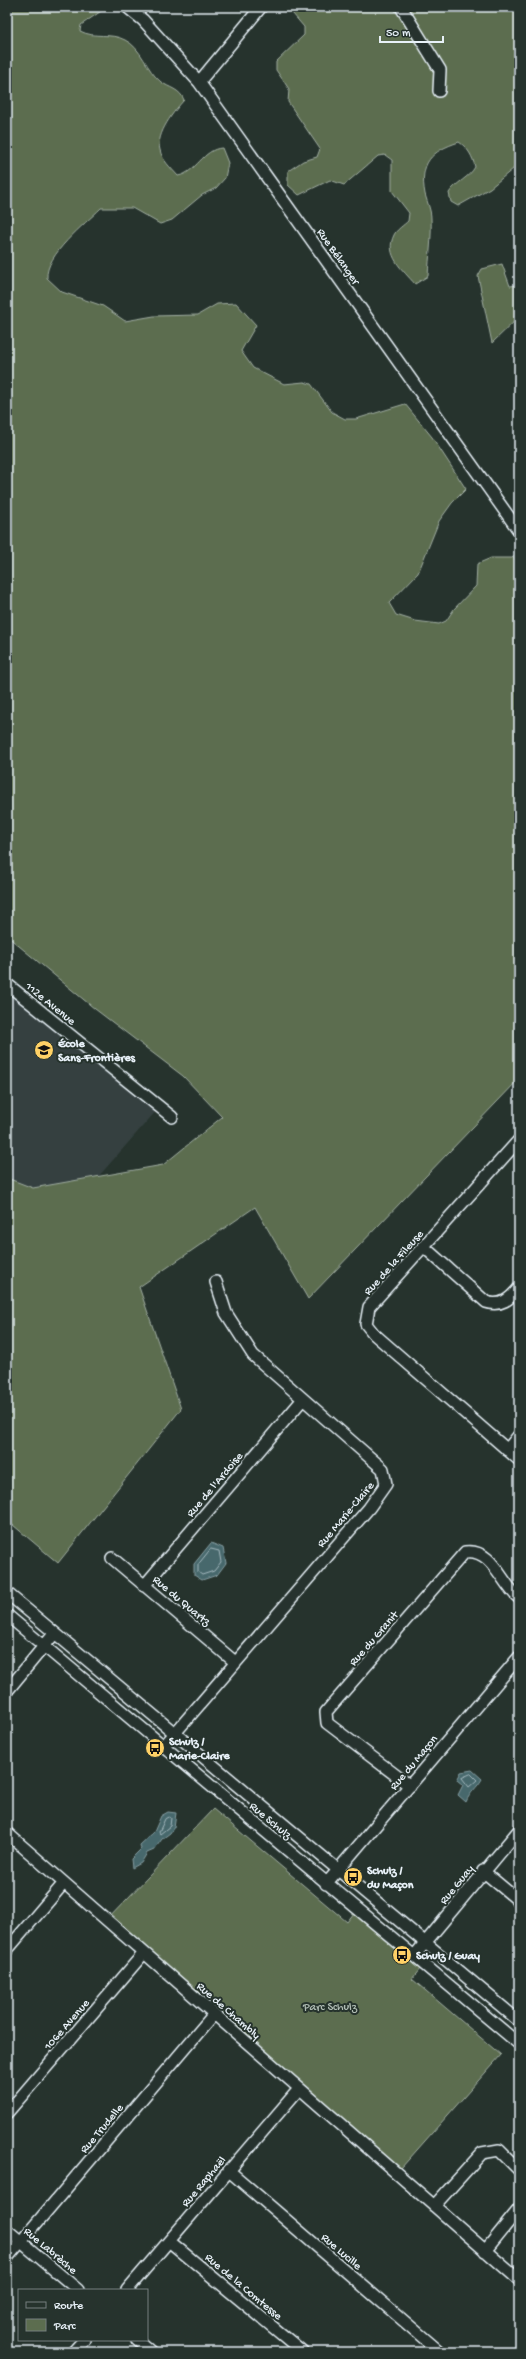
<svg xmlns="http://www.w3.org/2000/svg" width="526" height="2359" font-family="'Gochi Hand',sans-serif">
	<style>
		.built { fill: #354141 }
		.green { fill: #5c6d4f; stroke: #a2afa4 }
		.water { fill: #46686c; stroke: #879fa4 }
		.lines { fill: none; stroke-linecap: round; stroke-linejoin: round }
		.shore { stroke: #a7bac0; stroke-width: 1 }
		.minor-casing { stroke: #e8f1f8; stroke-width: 14 }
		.minor { stroke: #26332d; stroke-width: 11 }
		.labels { text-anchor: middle; stroke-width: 4; stroke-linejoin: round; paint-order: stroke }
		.street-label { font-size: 12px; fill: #e8f1f8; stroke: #26332d }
		.poi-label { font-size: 12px; font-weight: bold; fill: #e8f1f8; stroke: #26332d; text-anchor: start }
		.park-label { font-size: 12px; fill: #b0bcb4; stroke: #26332d }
	</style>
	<rect width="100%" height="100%" fill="#26332d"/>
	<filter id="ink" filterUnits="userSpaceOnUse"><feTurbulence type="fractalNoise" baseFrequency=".025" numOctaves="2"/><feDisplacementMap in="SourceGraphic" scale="8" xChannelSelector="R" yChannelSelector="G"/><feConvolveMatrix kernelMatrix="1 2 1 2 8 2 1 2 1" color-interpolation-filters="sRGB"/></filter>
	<g filter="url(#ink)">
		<path class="built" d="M 7,989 L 157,1110 L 98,1177 L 33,1188 L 7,1178 Z"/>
		<path class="green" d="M 7,7 L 107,7 L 81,25 L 80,31 C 95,39 110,32 125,40 C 142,48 146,70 161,82 C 169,88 180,89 184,100 C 175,110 155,134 160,150 C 162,160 171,168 178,176 C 196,173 203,149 222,148 L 228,163 L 225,178 L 216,188 L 202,195 L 172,220 L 160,224 L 132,208 L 101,208 C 85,224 45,255 47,278 L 62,292 L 103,306 L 125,321 L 154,316 L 198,315 L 217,304 L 236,303 L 256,325 L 241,351 L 253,368 L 284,384 L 304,382 L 311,384 L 332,412 L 345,419 L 356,419 L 405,404 L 432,437 L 466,489 L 452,503 L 439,521 L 418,573 L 389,603 L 396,615 L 415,621 L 439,624 L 446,621 L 454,609 L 476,586 L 477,564 L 491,558 L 512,558 L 519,553 L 519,1079 L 308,1299 L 255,1207 L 139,1287 L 181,1409 L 58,1563 L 7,1520 L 7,1178 L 33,1188 L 163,1165 L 222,1117 L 183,1076 L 95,1009 L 7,936 Z
			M 287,7 L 519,7 L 519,164 L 490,188 L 458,206 L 451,202 L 449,193 C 456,182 469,178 475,167 C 473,157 468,148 459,142 C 431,151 419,163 425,194 C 427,202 431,210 431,218 C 432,237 429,257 428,276 L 415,284 C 403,270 384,255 394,235 C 396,230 404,225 408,221 L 409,213 L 392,191 L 392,160 L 385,155 L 378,156 L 344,185 L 330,180 L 299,195 L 288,185 L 288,171 L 303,161 L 317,157 L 320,149 L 288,102 L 289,89 L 276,70 L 276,62 L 304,35 L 304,27 Z
			M 502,264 L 510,286 L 519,285 L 519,317 L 492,343 L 478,276 L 482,269 Z
			M 213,1809 L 347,1922 L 354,1913 L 420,1969 L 412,1979 L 501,2055 L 394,2176 L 105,1922 Z"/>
		<path class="water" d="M 211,1543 L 223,1548 L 226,1563 L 217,1575 L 202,1580 L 194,1575 L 194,1564 Z
			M 472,1770 L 482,1779 C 477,1788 470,1792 466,1802 L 458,1795 L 463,1785 L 457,1780 L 461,1772 Z
			M 168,1812 L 176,1813 L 174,1827 L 170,1833 L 162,1839 L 154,1850 L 147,1853 L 141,1863 L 132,1868 L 131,1859 L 141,1849 L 140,1845 L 154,1832 L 161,1816 Z"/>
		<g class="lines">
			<path class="shore" d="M 211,1549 L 219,1551 L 221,1562 L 214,1571 L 202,1575 L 198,1572 L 198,1565 Z
				M 471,1774 L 477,1780 L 469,1787 L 462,1778 Z
				M 169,1817 L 171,1818 L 170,1826 L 160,1834 L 159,1832 L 165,1819 Z"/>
			<g class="minor-casing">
				<path id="minor" d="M 127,7 L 143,20 L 199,82 L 519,531
					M 401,7 L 440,70 L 439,91
					M 199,82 L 261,7
					M 7,984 L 172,1117
					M 519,1140 L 369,1307 L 366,1324 L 374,1334 L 519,1460
					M 424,1247 L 486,1302 C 501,1307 510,1299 519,1288
					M 507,1450 L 519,1435
					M 112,1558 L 235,1662
					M 144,1586 L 303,1399
					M 7,1593 L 519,2021
					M 7,1615 L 519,2044
					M 7,1691 L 54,1634
					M 163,1747 L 369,1508 L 386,1484 L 383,1469 L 253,1355 L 226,1313 L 216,1282
					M 410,1786 L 327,1723 L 326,1712 L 465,1552 C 493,1548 501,1584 519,1598
					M 7,1833 L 519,2280
					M 483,1871 L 519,1901
					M 326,1884 L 519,1657
					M 7,1950 L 64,1883
					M 415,1955 L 519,1830
					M 7,2113 L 144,1953
					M 228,2170 L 440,2352
					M 434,2206 L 482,2153 L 499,2150 L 519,2170
					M 7,2230 L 78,2290
					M 169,2241 L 303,2352
					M 485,2251 L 519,2209
					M 7,2258 L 214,2014
					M 127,2290 L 299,2089
					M 137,2340 L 151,2352
					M 73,2352 L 84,2340"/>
			</g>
			<use href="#minor" class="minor"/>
		</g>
	</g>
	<defs>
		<g id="school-disc" transform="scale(1)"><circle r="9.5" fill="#ffd166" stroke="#26332d"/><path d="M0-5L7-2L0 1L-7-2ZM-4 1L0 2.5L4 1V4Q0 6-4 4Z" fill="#111"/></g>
		<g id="bus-disc" transform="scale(1)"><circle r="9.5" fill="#ffd166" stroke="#26332d"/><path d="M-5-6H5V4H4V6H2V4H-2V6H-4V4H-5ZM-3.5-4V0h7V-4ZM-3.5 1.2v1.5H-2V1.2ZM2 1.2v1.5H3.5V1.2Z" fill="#111"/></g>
	</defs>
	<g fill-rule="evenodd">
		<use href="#school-disc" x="44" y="1050"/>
		<use href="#bus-disc" x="155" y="1748"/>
		<use href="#bus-disc" x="353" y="1877"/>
		<use href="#bus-disc" x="402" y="1955"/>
	</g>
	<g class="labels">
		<g class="street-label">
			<text transform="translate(339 256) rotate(55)" y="4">Rue Bélanger</text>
			<text transform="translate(51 1003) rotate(39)" y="4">112e Avenue</text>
			<text transform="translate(393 1262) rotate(-48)" y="4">Rue de la Fileuse</text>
			<text transform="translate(214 1484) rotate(-50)" y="4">Rue de l'Ardoise</text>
			<text transform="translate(345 1514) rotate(-50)" y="4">Rue Marie-Claire</text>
			<text transform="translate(182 1600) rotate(40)" y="4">Rue du Quartz</text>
			<text transform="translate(373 1638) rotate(-49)" y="4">Rue du Granit</text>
			<text transform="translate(413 1762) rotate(-50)" y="4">Rue du Maçon</text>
			<text transform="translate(271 1820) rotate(40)" y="4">Rue Schulz</text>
			<text transform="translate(456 1884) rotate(-51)" y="4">Rue Guay</text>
			<text transform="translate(229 2010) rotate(41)" y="4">Rue de Chambly</text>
			<text transform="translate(66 2024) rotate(-49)" y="4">106e Avenue</text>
			<text transform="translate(101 2128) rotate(-50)" y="4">Rue Trudelle</text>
			<text transform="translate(203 2181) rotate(-50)" y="4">Rue Raphaël</text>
			<text transform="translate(51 2250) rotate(40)" y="4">Rue Labrèche</text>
			<text transform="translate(342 2251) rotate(41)" y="4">Rue Lucille</text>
			<text transform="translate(244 2286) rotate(40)" y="4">Rue de la Comtesse</text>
		</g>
		<g class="poi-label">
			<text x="58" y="1047">École<tspan x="58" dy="14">Sans-Frontières</tspan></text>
			<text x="169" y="1745">Schulz /<tspan x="169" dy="14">Marie-Claire</tspan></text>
			<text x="367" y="1874">Schulz /<tspan x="367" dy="14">du Maçon</tspan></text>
			<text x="416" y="1959">Schulz / Guay</text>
		</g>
		<g class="park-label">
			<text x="330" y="2010">Parc Schulz</text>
		</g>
	</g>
	<rect width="526" height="2359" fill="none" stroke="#26332d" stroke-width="24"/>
	<rect x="12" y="12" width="502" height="2335" fill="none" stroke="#e8f1f8" stroke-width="1.5" filter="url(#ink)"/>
	<rect x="18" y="2289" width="130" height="52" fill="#26332d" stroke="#747f7e"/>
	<rect x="26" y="2302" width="20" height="6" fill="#26332d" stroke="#747f7e"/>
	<text x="54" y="2309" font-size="12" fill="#e8f1f8">Route</text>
	<rect x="26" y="2319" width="20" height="12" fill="#5c6d4f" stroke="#747f7e"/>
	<text x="54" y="2329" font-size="12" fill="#e8f1f8">Parc</text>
	<path d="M380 36v6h63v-6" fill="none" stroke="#e8f1f8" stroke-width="2"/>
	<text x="386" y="36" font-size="12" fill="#e8f1f8" stroke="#26332d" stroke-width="3" paint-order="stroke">50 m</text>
</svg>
